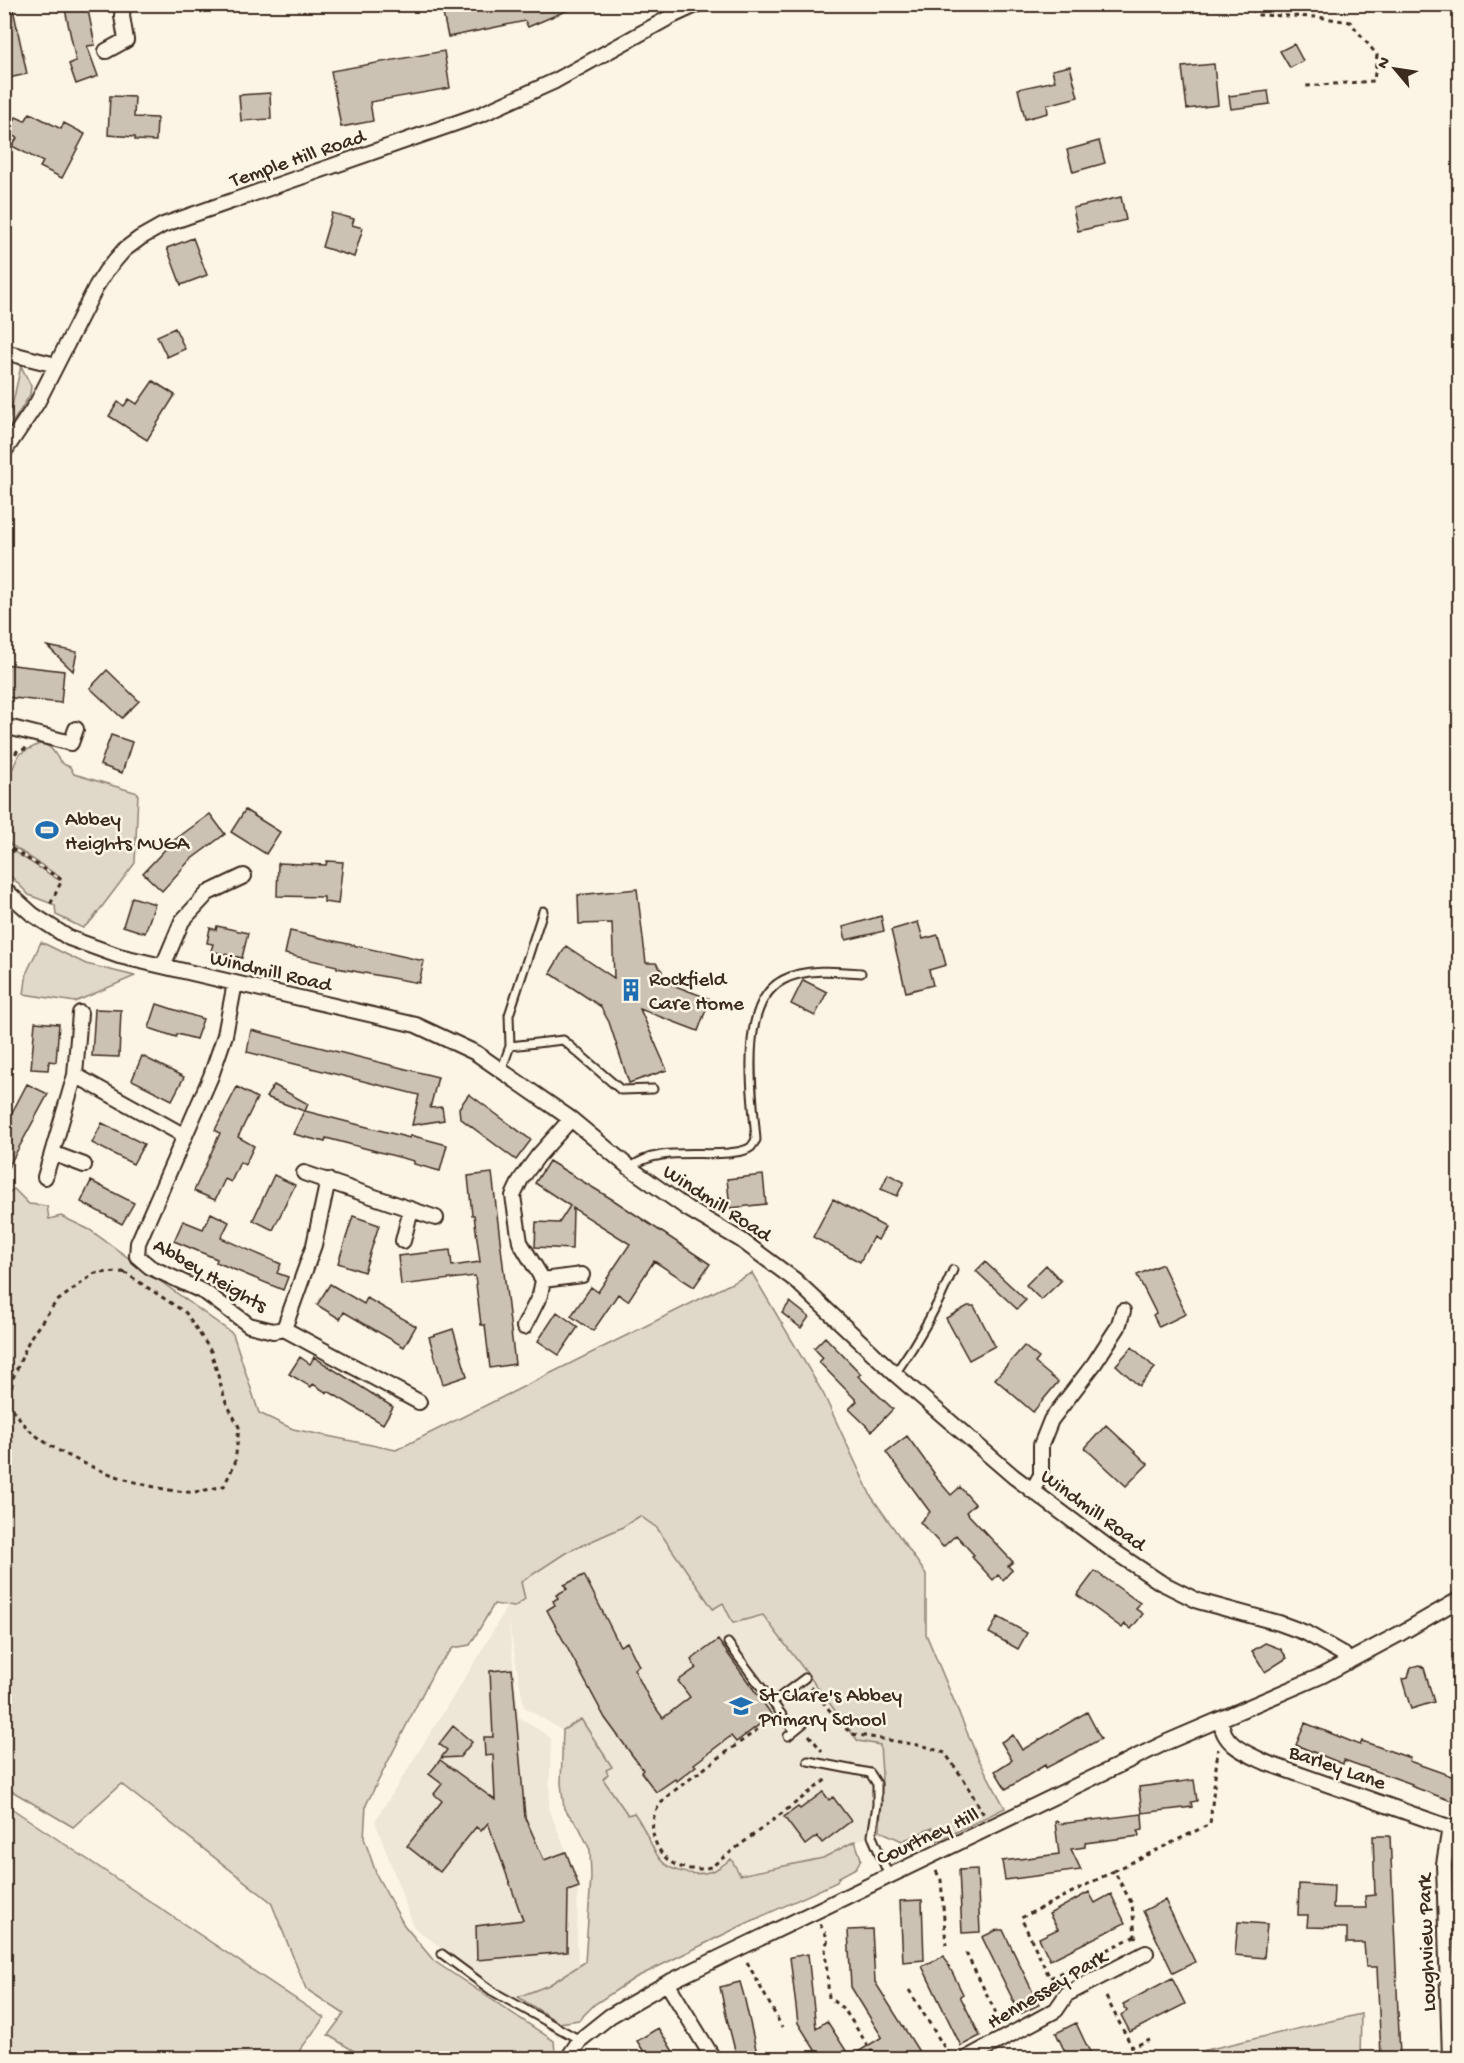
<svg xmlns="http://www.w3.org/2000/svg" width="1464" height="2063" font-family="'Gochi Hand',sans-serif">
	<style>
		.built { fill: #eee6d6 }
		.green { fill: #e0d8c8; stroke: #8e8173; stroke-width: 1.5 }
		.building { fill: #ccc2b3; stroke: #3b2a1e; stroke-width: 1.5 }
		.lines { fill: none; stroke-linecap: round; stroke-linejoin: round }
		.lane-casing { stroke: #3b2a1e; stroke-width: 11 }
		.street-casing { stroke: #3b2a1e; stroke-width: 18 }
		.path { stroke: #3b2a1e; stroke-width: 3; stroke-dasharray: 4.5 4.5; stroke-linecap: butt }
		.lane { stroke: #fcf5e5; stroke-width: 7 }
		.street { stroke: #fcf5e5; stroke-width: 14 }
		.labels { text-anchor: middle; stroke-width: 5; stroke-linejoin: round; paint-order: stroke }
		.street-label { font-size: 21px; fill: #3b2a1e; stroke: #fcf5e5 }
		.poi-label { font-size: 21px; fill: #3b2a1e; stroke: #fcf5e5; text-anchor: start }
	</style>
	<rect width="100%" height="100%" fill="#fcf5e5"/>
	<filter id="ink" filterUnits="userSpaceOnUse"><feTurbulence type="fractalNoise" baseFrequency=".0167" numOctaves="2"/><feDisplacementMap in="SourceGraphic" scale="12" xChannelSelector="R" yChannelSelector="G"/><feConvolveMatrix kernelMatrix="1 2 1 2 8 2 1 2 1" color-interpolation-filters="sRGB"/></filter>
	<g filter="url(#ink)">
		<path class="built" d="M 831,1409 L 871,1496 L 926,1574 L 926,1634 L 977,1756 L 1005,1808 L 938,1841 L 932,1828 L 902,1841 L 880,1831 L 872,1836 L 856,1841 L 861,1859 L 856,1868 L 839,1877 L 837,1882 L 743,1925 L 635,1978 L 595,2004 L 590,1850 L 579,1827 L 564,1809 L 561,1783 L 563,1731 L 524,1707 L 508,1618 L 519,1717 L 551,1738 L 549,1810 L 578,1879 L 577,1947 L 584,2002 L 558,2037 L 414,1927 L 375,1821 L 480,1654 L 520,1583 L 567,1552 L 621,1528 Z"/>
		<path class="green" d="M 21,366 L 31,386 L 30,395 L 6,433 Z
			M 39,744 C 58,745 53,762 70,767 L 74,774 L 138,793 L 135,863 L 92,920 L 83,928 L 56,915 L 55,905 L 29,895 L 5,870 L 5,846 L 59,880 L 60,877 L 5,841 L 5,772 L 9,765 L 13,768 L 19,754 Z
			M 41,942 L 86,964 L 135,976 L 75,1002 L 24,994 L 27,972 Z
			M 14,1189 L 29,1204 L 47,1206 L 49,1219 L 61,1216 L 90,1230 L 233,1334 L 259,1413 L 293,1429 L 396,1450 L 752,1273 L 823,1393 L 871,1496 L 926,1574 L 926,1634 L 977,1756 L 1005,1808 L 938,1841 L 932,1828 L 902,1841 L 880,1831 L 882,1774 L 880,1745 L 858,1741 L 763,1615 L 733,1623 L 723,1603 L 713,1609 L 657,1528 L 640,1516 L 621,1528 L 567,1552 L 521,1582 L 525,1599 L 514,1607 L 494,1604 L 470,1645 L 453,1648 L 435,1669 L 366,1805 L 364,1838 L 377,1876 L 404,1925 L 434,1961 L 554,2041 L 555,2052 L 551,2058 L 365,2058 L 328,2035 L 344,2014 L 306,1989 L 271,1902 L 121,1784 L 73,1827 L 5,1787 L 4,1196 Z
			M 581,1719 L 612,1767 L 606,1770 L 608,1774 L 603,1779 L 628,1815 L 634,1813 C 645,1827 649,1843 659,1858 C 671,1874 698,1877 715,1870 C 720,1867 726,1863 731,1859 L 740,1875 L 823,1858 L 855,1841 L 861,1859 L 856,1868 L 839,1877 L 837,1882 L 743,1925 L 635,1978 L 595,2004 L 579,2020 L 559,2023 L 518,1997 L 549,1985 L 585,1962 L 591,1877 L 590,1850 L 579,1827 L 564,1809 L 561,1783 L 563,1730 Z
			M 5,1804 L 324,2018 L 294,2058 L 5,2058 Z
			M 1361,2014 L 1360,2058 L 1170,2058 L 1189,2054 Z"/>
		<path class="building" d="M 4,4 L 12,4 L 27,74 L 4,79 Z
			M 465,4 L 580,4 L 580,5 L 528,27 L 525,21 L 448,37 L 442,9 Z
			M 87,5 L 95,45 L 87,46 L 98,76 L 76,84 L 69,64 L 76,61 L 65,9 Z
			M 1294,44 L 1303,61 L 1290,68 L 1280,51 Z
			M 444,51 L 450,88 L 370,102 L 373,121 L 341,127 L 331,71 Z
			M 1214,64 L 1218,105 L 1187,109 L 1182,67 Z
			M 1070,66 L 1078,97 L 1047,105 L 1048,113 L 1025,119 L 1018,89 L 1055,81 L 1052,70 Z
			M 1268,91 L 1270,104 L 1231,109 L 1229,96 Z
			M 270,93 L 271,119 L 241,121 L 239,95 Z
			M 110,96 L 135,97 L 134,117 L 157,118 L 156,141 L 135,140 L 135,137 L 108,135 Z
			M 30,113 L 61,129 L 64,123 L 85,134 L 62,178 L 40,167 L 43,162 L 12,146 L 17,138 L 8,133 L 16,117 L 25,121 Z
			M 1099,141 L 1105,163 L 1073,172 L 1067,150 Z
			M 1121,197 L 1126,220 L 1078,231 L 1073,208 Z
			M 332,213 L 354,219 L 352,225 L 363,228 L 354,257 L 322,247 Z
			M 193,238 L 207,275 L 181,285 L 167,248 Z
			M 175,328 L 185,349 L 167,357 L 157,336 Z
			M 153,381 L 175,395 L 147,440 L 109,416 L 118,402 L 124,406 L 129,399 L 137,404 Z
			M 47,646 L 77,652 L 73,671 Z
			M 4,664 L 64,671 L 61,703 L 4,697 Z
			M 107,670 L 139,701 L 122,718 L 90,688 Z
			M 111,735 L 132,742 L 122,773 L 100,765 Z
			M 245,810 L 280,832 L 266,854 L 231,832 Z
			M 210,814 L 225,834 L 190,860 L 162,891 L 143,873 L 173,841 Z
			M 327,861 L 343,862 L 338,904 L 324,902 L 324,897 L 277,896 L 278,863 L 326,865 Z
			M 637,889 L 646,963 L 656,963 L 662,971 L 662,981 L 710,999 L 698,1031 L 640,1009 L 667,1070 L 629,1083 L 609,1022 L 600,1006 L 550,973 L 566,946 L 614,978 L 612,923 L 579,924 L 578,895 Z
			M 132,897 L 155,904 L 145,933 L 123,926 Z
			M 881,916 L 884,931 L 846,940 L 843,927 Z
			M 918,922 L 923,939 L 938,935 L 946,965 L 929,970 L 933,985 L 906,992 L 891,930 Z
			M 217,926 L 248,933 L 242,958 L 211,951 L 213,944 L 207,943 L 210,928 L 216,930 Z
			M 290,931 L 424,961 L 419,983 L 337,968 L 337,966 L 285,954 Z
			M 803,980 L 827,992 L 815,1016 L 791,1004 Z
			M 157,1004 L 203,1019 L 196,1039 L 177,1034 L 176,1037 L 149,1028 Z
			M 95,1009 L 121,1010 L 119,1057 L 92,1056 Z
			M 35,1022 L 59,1024 L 56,1062 L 49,1061 L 48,1070 L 31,1069 Z
			M 251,1030 L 438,1077 L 430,1108 L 442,1107 L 444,1120 L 412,1125 L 419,1095 L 247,1052 Z
			M 142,1056 L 184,1077 L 172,1100 L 132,1080 Z
			M 27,1084 L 48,1094 L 4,1175 L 4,1128 Z
			M 274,1085 L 308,1104 L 305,1111 L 410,1138 L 410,1135 L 447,1145 L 440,1171 L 414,1164 L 414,1161 L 326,1138 L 325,1142 L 293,1134 L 304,1111 L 266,1097 Z
			M 237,1087 L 257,1098 L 238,1137 L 254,1146 L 245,1165 L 240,1162 L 231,1182 L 225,1179 L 215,1200 L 194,1191 L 220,1133 L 215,1130 Z
			M 469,1094 L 531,1140 L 516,1160 L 460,1118 L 459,1108 Z
			M 102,1123 L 144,1144 L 133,1164 L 92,1143 Z
			M 549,1161 L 615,1201 L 710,1264 L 694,1287 L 654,1261 L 628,1301 L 618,1294 L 593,1331 L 571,1316 L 591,1287 L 598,1292 L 630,1244 L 573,1208 L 572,1249 L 535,1247 L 536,1222 L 559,1223 L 570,1206 L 535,1183 Z
			M 492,1173 L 515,1364 L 490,1368 L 485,1325 L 481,1325 L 475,1276 L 401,1285 L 398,1256 L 450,1250 L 452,1266 L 480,1262 L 474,1215 L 472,1215 L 468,1176 Z
			M 888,1174 L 904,1182 L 897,1196 L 881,1189 Z
			M 274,1175 L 295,1185 L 273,1230 L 253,1220 Z
			M 763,1175 L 766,1204 L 730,1208 L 727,1179 Z
			M 91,1181 L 134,1203 L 122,1224 L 81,1202 Z
			M 833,1199 L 885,1227 L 878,1240 L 873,1237 L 860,1262 L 813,1237 Z
			M 211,1213 L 229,1222 L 221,1238 L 281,1264 L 277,1273 L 288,1277 L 283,1290 L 216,1262 L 217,1259 L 174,1241 L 183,1221 L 203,1229 Z
			M 353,1216 L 379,1225 L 364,1272 L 338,1263 Z
			M 985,1262 L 1026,1300 L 1017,1309 L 976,1271 Z
			M 1162,1264 L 1186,1314 L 1159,1327 L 1153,1315 L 1156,1313 L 1137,1275 Z
			M 1046,1265 L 1061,1281 L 1041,1300 L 1026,1285 Z
			M 330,1284 L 364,1304 L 367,1298 L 416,1326 L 404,1347 L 344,1312 L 340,1319 L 317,1305 Z
			M 790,1302 L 809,1317 L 801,1328 L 782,1313 Z
			M 968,1306 L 974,1306 L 995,1346 L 969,1360 L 946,1318 Z
			M 557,1312 L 578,1327 L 559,1355 L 538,1341 Z
			M 453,1329 L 467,1376 L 443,1384 L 429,1337 Z
			M 825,1337 L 861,1374 L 858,1376 L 893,1409 L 872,1431 L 849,1409 L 857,1401 L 819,1362 L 823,1358 L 814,1348 Z
			M 1024,1346 L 1039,1358 L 1035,1363 L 1058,1382 L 1033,1412 L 995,1379 Z
			M 1132,1347 L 1155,1368 L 1139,1386 L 1116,1365 Z
			M 300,1357 L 310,1364 L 314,1357 L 393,1407 L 383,1424 L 328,1391 L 327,1393 L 313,1384 L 311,1387 L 289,1374 Z
			M 1106,1425 L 1148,1464 L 1126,1486 L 1085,1448 Z
			M 907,1436 L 934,1473 L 933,1474 L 951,1495 L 960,1487 L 975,1504 L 966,1512 L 1013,1562 L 1008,1566 L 1012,1570 L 1003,1580 L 998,1575 L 993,1580 L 972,1557 L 974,1555 L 956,1535 L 943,1547 L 920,1522 L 930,1512 L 886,1452 Z
			M 1095,1571 L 1140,1603 L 1136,1609 L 1143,1614 L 1131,1629 L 1125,1624 L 1122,1628 L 1077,1595 Z
			M 584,1575 L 620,1646 L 627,1642 L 639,1666 L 634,1669 L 650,1700 L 663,1718 L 690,1697 L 678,1681 L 696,1668 L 691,1660 L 718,1640 L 772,1715 L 736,1742 L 731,1736 L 694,1764 L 696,1766 L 677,1781 L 675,1779 L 656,1792 L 641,1772 L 643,1770 L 605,1718 L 547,1610 L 555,1605 L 553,1601 L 558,1598 L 556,1595 L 567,1589 L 564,1585 Z
			M 998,1617 L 1027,1633 L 1018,1649 L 989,1633 Z
			M 1265,1643 L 1281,1649 L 1287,1658 L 1265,1672 L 1252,1651 Z
			M 1419,1665 L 1424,1668 L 1434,1702 L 1411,1709 L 1402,1679 L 1408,1678 L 1411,1667 Z
			M 512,1669 L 525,1817 L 544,1860 L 566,1852 L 579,1887 L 568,1891 L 567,1952 L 477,1960 L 476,1926 L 523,1920 L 488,1823 L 481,1831 L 476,1827 L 440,1872 L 407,1846 L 442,1801 L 434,1794 L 442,1784 L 429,1774 L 440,1760 L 495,1800 L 493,1755 L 485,1756 L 484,1737 L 493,1737 L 490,1671 Z
			M 1087,1712 L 1101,1739 L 1046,1768 L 1045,1765 L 1006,1789 L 995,1771 L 1012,1760 L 1001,1742 L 1013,1735 L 1022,1750 Z
			M 1305,1723 L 1360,1745 L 1362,1741 L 1410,1758 L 1409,1761 L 1460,1779 L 1460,1795 L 1457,1803 L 1411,1786 L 1412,1784 L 1344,1760 L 1343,1764 L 1296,1745 Z
			M 453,1726 L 472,1742 L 460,1757 L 441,1758 L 447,1750 L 439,1744 Z
			M 1194,1780 L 1197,1801 L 1191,1802 L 1192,1807 L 1142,1813 L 1139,1787 Z
			M 823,1792 L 829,1800 L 833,1797 L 851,1821 L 822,1843 L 817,1836 L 805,1845 L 784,1817 L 798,1807 L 800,1809 Z
			M 1142,1814 L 1143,1830 L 1138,1831 L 1139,1836 L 1085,1843 L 1085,1847 L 1071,1849 L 1081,1870 L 1005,1880 L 1002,1861 L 1059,1854 L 1055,1822 L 1057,1821 L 1059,1824 Z
			M 1373,1836 L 1390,1836 L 1400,2056 L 1381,2057 L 1377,1967 L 1366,1967 L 1364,1943 L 1347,1943 L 1347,1928 L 1307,1927 L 1308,1915 L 1298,1915 L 1299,1884 L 1334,1886 L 1333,1908 L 1366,1908 L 1365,1896 L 1375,1895 Z
			M 977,1869 L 980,1932 L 962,1933 L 959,1870 Z
			M 1089,1892 L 1095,1903 L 1111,1894 L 1125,1923 L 1050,1960 L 1039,1938 L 1058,1929 L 1049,1914 Z
			M 922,1900 L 924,1960 L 903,1962 L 900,1901 Z
			M 1165,1900 L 1195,1962 L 1173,1973 L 1143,1911 Z
			M 1238,1922 L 1267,1924 L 1264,1958 L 1235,1955 Z
			M 872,1929 L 875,1982 L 923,2058 L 820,2058 L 798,2023 L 790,1957 L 808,1954 L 816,2028 L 827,2021 L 850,2057 L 882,2037 L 851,1987 L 848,1930 Z
			M 997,1930 L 1003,1930 L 1039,2005 L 1020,2014 L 982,1937 Z
			M 944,1956 L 963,1994 L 960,1996 L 980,2036 L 961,2046 L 922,1966 Z
			M 1172,1978 L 1185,2004 L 1130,2032 L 1121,2015 L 1127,2011 L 1123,2004 Z
			M 740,1982 L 744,1996 L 758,2058 L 737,2058 L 726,2015 L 720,1987 Z
			M 1076,2023 L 1085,2042 L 1093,2058 L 1068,2058 L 1056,2033 Z
			M 658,2028 L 666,2040 L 677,2058 L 648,2058 L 637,2041 Z"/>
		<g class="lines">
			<g class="lane-casing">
				<path id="lane" d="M 510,1046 L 563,1040 L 621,1090 L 653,1089
					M 501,1071 L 510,1046 L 509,1015 L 543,911
					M 630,1168 C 655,1147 697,1156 728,1153 C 735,1152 745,1152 751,1147 C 752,1146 755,1141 756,1140 C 753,1096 737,1004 783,980 C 805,968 837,971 861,973
					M 895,1374 C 918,1341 937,1308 953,1270
					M 728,1643 L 794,1731
					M 773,1702 L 805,1678
					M 788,1736 L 804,1723
					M 808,1761 L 870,1773 L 877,1784 L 877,1805 L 872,1836 L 889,1876
					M 442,1954 L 492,1991 L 580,2040"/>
			</g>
			<g class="street-casing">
				<path id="street" d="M 106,51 L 126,40 L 122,16 L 123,4
					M 4,352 L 56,365
					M 4,452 L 37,403 L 97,285 L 106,271 L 124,250 L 140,238 L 163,225 L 482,114 L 555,81 L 672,16 L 698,4
					M 4,726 L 71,743 L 76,729
					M 4,889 L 32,914 L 69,938 L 119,956 L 416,1025 L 476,1053 L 571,1119 L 630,1168 L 688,1209 L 741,1240 L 795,1280 L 895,1374 L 1013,1476 L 1112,1550 L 1160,1582 L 1198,1601 L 1279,1623 L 1306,1633 L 1343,1654 L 1348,1662
					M 163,966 L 182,921 L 208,893 L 244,876
					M 235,983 L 225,1035 L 211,1076 L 138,1243 L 137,1256 L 150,1267 L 206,1293 L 249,1325 L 273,1331 L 284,1329 L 419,1402
					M 75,1075 L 185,1136
					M 52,1153 L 84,1165
					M 304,1173 L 436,1218
					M 45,1177 L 75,1075 L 80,1013
					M 403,1241 L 411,1209
					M 543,1280 L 520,1242 L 513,1196 L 521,1179 L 538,1156 L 571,1119
					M 524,1327 L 540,1295 L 543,1280 L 582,1275
					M 284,1329 L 314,1245 L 328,1180
					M 1032,1491 L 1041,1475 L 1041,1445 L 1051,1420 L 1094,1364 L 1118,1327 L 1123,1311
					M 1221,1720 C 1222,1745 1246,1753 1267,1763 L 1460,1831
					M 667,1983 L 713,2058
					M 568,2058 L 580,2040 L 610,2016 L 667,1983 L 1167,1742 L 1321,1676 L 1401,1633 L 1460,1599
					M 967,2058 L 1056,2010 L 1067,1994 L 1146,1953
					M 1450,2058 L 1444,1864 L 1450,1827"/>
			</g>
			<path class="path" d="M 1243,4 L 1259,15 L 1318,17 L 1350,22 L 1377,55 L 1374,81 L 1306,86
				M 4,768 L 18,750 L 25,749 L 27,746
				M 4,844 L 62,880 L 49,907
				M 124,1272 L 186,1313 L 211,1351 L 225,1400 L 239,1427 L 235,1463 L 224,1486 C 212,1488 199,1493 187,1492 C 142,1489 66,1462 32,1432 C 23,1425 16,1413 9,1404 L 13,1378 L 30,1338 L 56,1302 L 95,1273 L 124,1272 L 127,1268
				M 811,1687 L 842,1726 L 853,1734 L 924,1746 L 945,1753 L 962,1777 L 984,1815
				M 772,1719 C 746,1738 720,1757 694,1776 C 683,1785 667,1794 659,1806 C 648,1821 652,1844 665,1857 C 677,1870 695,1871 711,1867 L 827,1779
				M 809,1735 L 822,1751
				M 936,1871 L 941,1880 L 946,1945
				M 1114,1871 L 1210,1824 L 1218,1749
				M 820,1924 L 828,1939 L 825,1948 L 829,1998 L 844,2009 L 876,2058
				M 1135,1936 L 1050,1978 L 1021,1918 L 1114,1871 L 1132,1904 L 1135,1936 L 1139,1941
				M 966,1953 L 1001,2023
				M 747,1962 L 782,2027
				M 909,1990 L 949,2055
				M 1106,1997 L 1132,2047 L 1150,2040"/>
			<use href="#lane" class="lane"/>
			<use href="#street" class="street"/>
		</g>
	</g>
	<defs>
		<g id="stadium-bare" transform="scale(1.8)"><path d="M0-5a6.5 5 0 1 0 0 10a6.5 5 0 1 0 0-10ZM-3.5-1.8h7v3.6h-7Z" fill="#1f6fb2" stroke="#fcf5e5" stroke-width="2.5" paint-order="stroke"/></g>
		<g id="building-bare" transform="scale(1.8)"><path d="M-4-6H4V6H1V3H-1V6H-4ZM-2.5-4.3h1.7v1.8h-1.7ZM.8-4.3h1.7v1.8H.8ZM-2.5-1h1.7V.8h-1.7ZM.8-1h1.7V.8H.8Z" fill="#1f6fb2" stroke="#fcf5e5" stroke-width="2.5" paint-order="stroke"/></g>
		<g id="school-bare" transform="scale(1.8)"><path d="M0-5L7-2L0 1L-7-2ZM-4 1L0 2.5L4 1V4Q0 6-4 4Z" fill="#1f6fb2" stroke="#fcf5e5" stroke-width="2.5" paint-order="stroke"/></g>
	</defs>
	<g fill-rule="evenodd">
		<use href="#stadium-bare" x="47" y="830"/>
		<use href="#building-bare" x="631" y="990"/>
		<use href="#school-bare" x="741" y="1706"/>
	</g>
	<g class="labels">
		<g class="street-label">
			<text transform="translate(297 157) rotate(-19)" y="7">Temple Hill Road</text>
			<text transform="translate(271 970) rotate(13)" y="7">Windmill Road</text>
			<text transform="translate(718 1202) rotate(33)" y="7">Windmill Road</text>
			<text transform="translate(211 1274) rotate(30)" y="7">Abbey Heights</text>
			<text transform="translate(1094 1509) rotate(36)" y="7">Windmill Road</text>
			<text transform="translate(1338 1766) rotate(19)" y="7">Barley Lane</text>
			<text transform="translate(927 1835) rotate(-25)" y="7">Courtney Hill</text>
			<text transform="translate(1425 1943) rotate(-92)" y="7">Loughview Park</text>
			<text transform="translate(1046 1988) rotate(-31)" y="7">Hennessey Park</text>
		</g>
		<g class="poi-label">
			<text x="65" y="825">Abbey<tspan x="65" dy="24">Heights MUGA</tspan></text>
			<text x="649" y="985">Rockfield<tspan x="649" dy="24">Care Home</tspan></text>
			<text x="759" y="1701">St Clare's Abbey<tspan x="759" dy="24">Primary School</tspan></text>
		</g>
	</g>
	<rect width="1464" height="2063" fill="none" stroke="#fcf5e5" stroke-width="24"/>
	<rect x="12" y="12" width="1440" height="2039" fill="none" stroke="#3b2a1e" stroke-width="2" filter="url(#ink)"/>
	<g transform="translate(1395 69) rotate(299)" stroke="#fcf5e5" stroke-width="4.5" paint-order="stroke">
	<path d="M0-4.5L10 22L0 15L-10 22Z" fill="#3b2a1e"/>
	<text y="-9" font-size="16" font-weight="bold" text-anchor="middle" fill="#3b2a1e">N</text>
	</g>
</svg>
